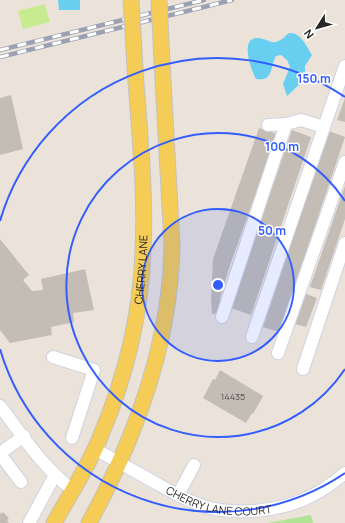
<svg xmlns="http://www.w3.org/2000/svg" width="345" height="523" font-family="Manrope,sans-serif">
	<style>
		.green { fill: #b0e494 }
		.pitch { fill: #c6ec8f }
		.water { fill: #68cff1 }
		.building { fill: #c3bdb6 }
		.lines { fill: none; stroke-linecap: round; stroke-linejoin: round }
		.minor-casing { stroke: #cfd3e2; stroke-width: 14 }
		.major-casing { stroke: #c3c3c3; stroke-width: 17 }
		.minor { stroke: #fff; stroke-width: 12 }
		.major { stroke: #f4cc56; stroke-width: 15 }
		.rail-casing { stroke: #9ca0b3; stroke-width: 4.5 }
		.rail { stroke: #fff; stroke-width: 3; stroke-dasharray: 9; stroke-linecap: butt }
		.major-bridge-casing { stroke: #c3c3c3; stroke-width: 17; stroke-linecap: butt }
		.major-bridge { stroke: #f4cc56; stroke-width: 15 }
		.ring { fill: none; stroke: #335dfe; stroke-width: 2 }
		.labels { text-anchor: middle; stroke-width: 3; stroke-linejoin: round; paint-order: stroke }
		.number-label { font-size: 9px; fill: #4f4d4c }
		.street-label { font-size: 11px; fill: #282828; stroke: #fff }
		.centre { fill: #335dfe; stroke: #fff; stroke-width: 2 }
		.ring-label { font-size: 12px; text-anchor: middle; font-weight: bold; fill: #335dfe; stroke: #fff; stroke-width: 3; stroke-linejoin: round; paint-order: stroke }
	</style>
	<rect width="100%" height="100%" fill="#ebe3d9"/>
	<path class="green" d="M 311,515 L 313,523 L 268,523 Z"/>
	<path class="pitch" d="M 45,4 L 50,22 L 23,29 L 18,11 Z"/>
	<path class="water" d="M 58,0 L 80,0 L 80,10 L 59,10 Z
		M 289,33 C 301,32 306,46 312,55 L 305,66 L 305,77 L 302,82 L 287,96 L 283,84 L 290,67 L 287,60 L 281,55 L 276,56 C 270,66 274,82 256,79 C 251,70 239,37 258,38 C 264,38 270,43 276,42 C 281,41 285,36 289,33 Z"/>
	<path class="building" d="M 11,95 L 23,149 L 0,155 L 0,98 Z
		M 345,98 L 345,122 L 337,120 Z
		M 259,128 L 277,134 L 230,265 L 220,298 L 220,313 L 212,314 L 211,299 L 213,259 Z
		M 292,130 L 311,137 L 251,315 L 231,308 Z
		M 329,131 L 345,137 L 279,332 L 263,327 Z
		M 345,186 L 345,219 L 321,290 L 310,287 Z
		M 0,239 L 29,275 L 23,280 L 32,291 L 43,290 L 41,279 L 85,269 L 94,310 L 73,313 L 74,322 L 51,327 L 52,335 L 10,343 L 0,330 Z
		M 306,294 L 317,298 L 306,327 L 295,324 Z
		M 220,370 L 263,396 L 253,414 L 252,413 L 246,423 L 203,398 L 213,379 L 215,380 Z
		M 0,512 L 1,514 L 3,512 L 9,518 L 7,520 L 9,523 L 0,523 Z"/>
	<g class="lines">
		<g class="minor-casing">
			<g id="minor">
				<path d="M 268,125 L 286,124 L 301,120 L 324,127"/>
				<path d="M 222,317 L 286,124"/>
				<path d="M 252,337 L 345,66"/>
				<path d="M 278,353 L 345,162"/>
				<path d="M 53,357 L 94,370 L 72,438"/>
				<path d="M 303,369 L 345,243"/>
				<path d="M 0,406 C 22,435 43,468 73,490"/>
				<path id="s1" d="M 95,449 C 115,460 134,471 154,482 C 170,491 187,501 206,507 C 221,511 238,512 254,511 C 291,508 317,497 345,473"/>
				<path d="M 0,453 L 24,436"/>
				<path d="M 0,454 L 21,482"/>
				<path d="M 178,495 L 194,465"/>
				<path d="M 29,523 L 55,475"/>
			</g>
		</g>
		<g class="major-casing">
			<g id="major">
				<path id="s2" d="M 54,523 C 70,494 89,466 101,435 C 126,376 141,313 143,250 C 146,189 139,129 135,68"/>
				<path d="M 89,523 C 136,437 171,343 172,244 L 162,62"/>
			</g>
		</g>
		<use href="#minor" class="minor"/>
		<use href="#major" class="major"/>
		<g class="rail-casing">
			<path id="rail" d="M 0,50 L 204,0
				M 0,57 L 232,0"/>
		</g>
		<use href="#rail" class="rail"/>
		<g class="major-bridge-casing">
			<path id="major-bridge" d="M 131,0 L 135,68
				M 159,0 L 162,62"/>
		</g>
		<use href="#major-bridge" class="major-bridge"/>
	</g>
	<circle cx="218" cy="285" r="76" fill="#335dfe" fill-opacity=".12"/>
	<g class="ring">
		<circle cx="218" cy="285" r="76"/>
		<path d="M345 369A152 152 0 1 1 345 201"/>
		<path d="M345 473A227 227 0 0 1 0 349M0 221A227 227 0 0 1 345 97"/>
	</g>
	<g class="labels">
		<g class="number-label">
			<text x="233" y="400">14435</text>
		</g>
		<g class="street-label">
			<text dy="4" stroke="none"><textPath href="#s2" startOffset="271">CHERRY LANE</textPath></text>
			<text dy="4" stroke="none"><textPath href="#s1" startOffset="137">CHERRY LANE COURT</textPath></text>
		</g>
	</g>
	<circle cx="218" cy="285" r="6" class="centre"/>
	<g class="ring-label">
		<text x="314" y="83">150 m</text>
		<text x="282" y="151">100 m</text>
		<text x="272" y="235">50 m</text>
	</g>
	<g transform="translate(317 28) rotate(233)" stroke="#ffffff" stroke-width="3" paint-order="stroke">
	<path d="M0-3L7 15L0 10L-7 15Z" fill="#282828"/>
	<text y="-6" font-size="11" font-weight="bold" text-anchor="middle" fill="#282828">N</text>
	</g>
</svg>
